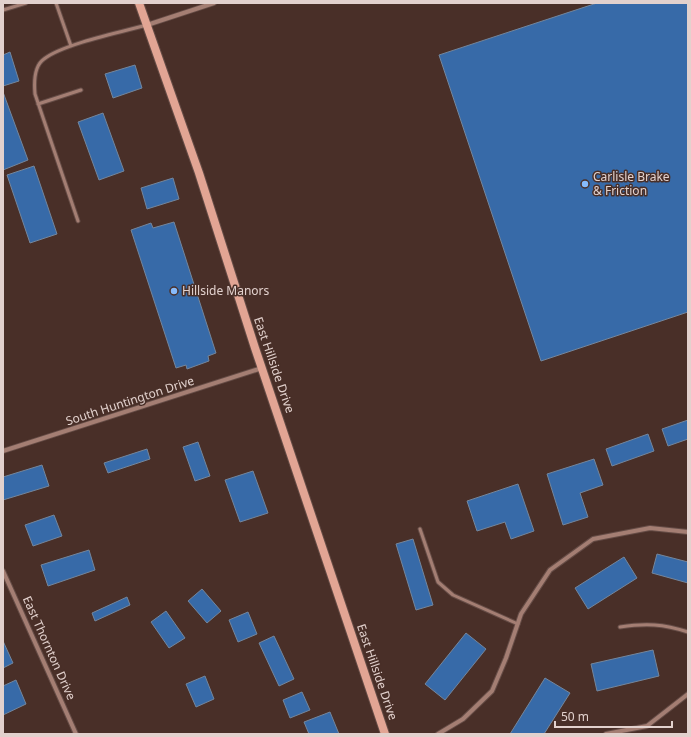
<svg xmlns="http://www.w3.org/2000/svg" width="691" height="737" font-family="'Noto Sans',sans-serif">
	<style>
		.building { fill: #376aa8; stroke: #74869c }
		.lines { fill: none; stroke-linecap: round; stroke-linejoin: round }
		.lane-casing { stroke: #654c46; stroke-width: 5 }
		.street-casing { stroke: #654c46; stroke-width: 6 }
		.secondary-casing { stroke: #654c46; stroke-width: 10 }
		.lane { stroke: #a47e73; stroke-width: 3 }
		.street { stroke: #a47e73; stroke-width: 4 }
		.secondary { stroke: #e2a594; stroke-width: 8 }
		.poi-dot { fill: #87bbfb; stroke: #492f28; stroke-width: 1.5 }
		.labels { text-anchor: middle; stroke-width: 3; stroke-linejoin: round; paint-order: stroke }
		.poi-label { font-size: 12px; fill: #e2d1cd; stroke: #492f28; text-anchor: start }
		.street-label { font-size: 12px; fill: #e2d1cd; stroke: #492f28 }
	</style>
	<rect width="100%" height="100%" fill="#492f28"/>
	<path class="building" d="M 597,3 L 688,3 L 688,312 L 541,361 L 439,55 Z
		M 10,52 L 19,81 L 3,86 L 3,55 Z
		M 135,65 L 142,88 L 113,98 L 105,74 Z
		M 3,92 L 28,160 L 3,170 Z
		M 103,113 L 124,171 L 99,180 L 78,122 Z
		M 34,166 L 57,234 L 30,243 L 7,175 Z
		M 173,178 L 179,199 L 147,209 L 141,188 Z
		M 174,222 L 216,353 L 208,356 L 209,361 L 187,369 L 186,365 L 176,368 L 131,230 L 151,223 L 153,228 Z
		M 688,420 L 688,439 L 668,446 L 662,429 Z
		M 648,434 L 654,451 L 612,466 L 606,449 Z
		M 198,442 L 210,476 L 195,481 L 183,447 Z
		M 147,449 L 150,459 L 108,473 L 104,463 Z
		M 594,459 L 603,485 L 580,493 L 588,517 L 563,525 L 547,474 Z
		M 42,465 L 49,486 L 3,500 L 3,477 Z
		M 253,471 L 268,513 L 240,522 L 225,480 Z
		M 518,484 L 534,531 L 511,539 L 505,522 L 477,531 L 467,501 Z
		M 54,515 L 62,536 L 33,546 L 25,525 Z
		M 413,539 L 433,605 L 416,610 L 396,544 Z
		M 89,550 L 95,570 L 48,586 L 41,565 Z
		M 657,554 L 688,562 L 688,583 L 652,573 Z
		M 624,557 L 637,578 L 588,609 L 575,588 Z
		M 202,589 L 221,611 L 207,623 L 188,601 Z
		M 127,597 L 130,605 L 95,621 L 92,613 Z
		M 166,611 L 185,638 L 169,648 L 151,622 Z
		M 248,612 L 257,634 L 238,642 L 229,620 Z
		M 466,633 L 486,649 L 445,700 L 425,684 Z
		M 274,636 L 294,679 L 279,686 L 259,643 Z
		M 3,641 L 13,663 L 3,668 Z
		M 653,650 L 659,676 L 597,691 L 591,664 Z
		M 205,676 L 214,699 L 196,707 L 186,684 Z
		M 545,678 L 570,693 L 544,734 L 510,734 Z
		M 16,680 L 26,704 L 3,715 L 3,686 Z
		M 302,692 L 310,710 L 290,718 L 283,700 Z
		M 330,712 L 339,734 L 309,734 L 304,722 Z"/>
	<g class="lines">
		<g class="lane-casing">
			<path id="lane" d="M 56,3 L 71,46
				M 3,10 L 26,3
				M 38,104 L 81,90
				M 78,221 L 35,94 C 34,83 34,66 44,59 C 63,44 121,32 147,25
				M 420,529 L 438,582 L 453,595 L 518,624
				M 620,627 C 646,623 663,624 688,632"/>
		</g>
		<g class="street-casing">
			<path id="street" d="M 147,25 L 214,3
				M 3,451 L 262,368
				M 3,571 L 76,734
				M 438,734 L 463,719 L 492,691 L 506,658 L 521,614 L 550,570 L 593,539 L 650,528 L 688,532
				M 606,734 L 647,726 L 688,694"/>
		</g>
		<g class="secondary-casing">
			<path id="secondary" d="M 139,3 L 199,173 L 255,348 L 385,734"/>
		</g>
		<use href="#lane" class="lane"/>
		<use href="#street" class="street"/>
		<use href="#secondary" class="secondary"/>
	</g>
	<g class="poi-dot">
		<circle cx="585" cy="184" r="4"/>
		<circle cx="174" cy="291" r="4"/>
	</g>
	<g class="labels">
		<g class="poi-label">
			<text x="593" y="181">Carlisle Brake<tspan x="593" dy="14">&amp; Friction</tspan></text>
			<text x="182" y="295">Hillside Manors</text>
		</g>
		<g class="street-label">
			<text transform="translate(274 365) rotate(71)" y="4">East Hillside Drive</text>
			<text transform="translate(130 401) rotate(-18)" y="4">South Huntington Drive</text>
			<text transform="translate(49 648) rotate(66)" y="4">East Thornton Drive</text>
			<text transform="translate(377 672) rotate(71)" y="4">East Hillside Drive</text>
		</g>
	</g>
	<rect width="691" height="737" fill="none" stroke="#e2d1cd" stroke-width="8"/>
	<path d="M555 721v6h117v-6" fill="none" stroke="#e2d1cd" stroke-width="2"/>
	<text x="561" y="721" font-size="12" fill="#e2d1cd" stroke="#492f28" stroke-width="3" paint-order="stroke">50 m</text>
</svg>
